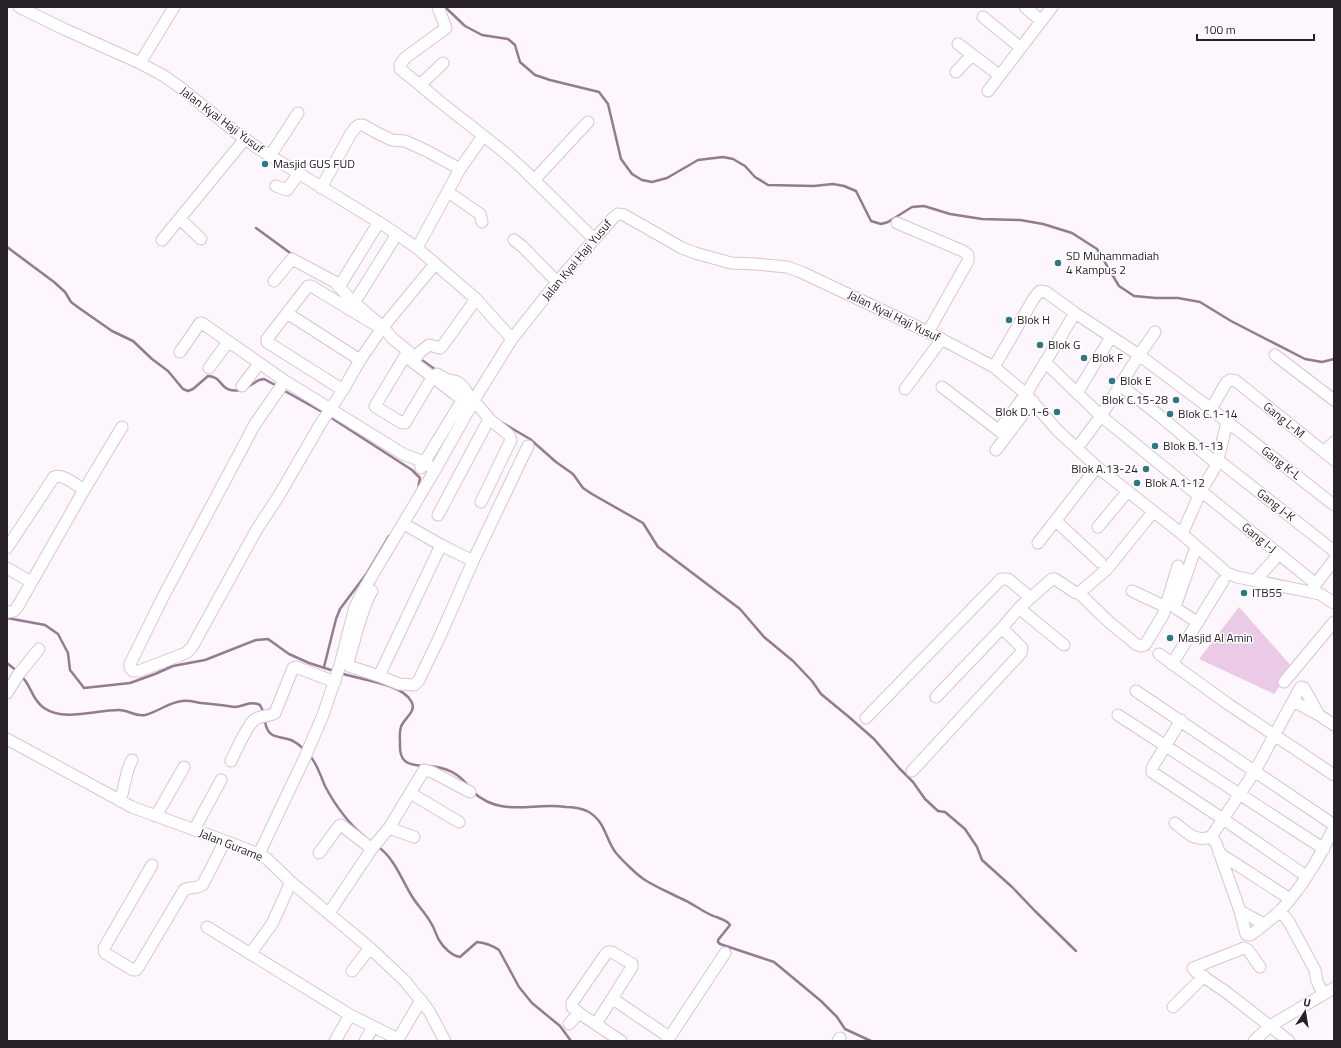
<svg xmlns="http://www.w3.org/2000/svg" width="1341" height="1048" font-family="'Titillium Web',sans-serif">
	<style>
		.green { fill: #ebcae7 }
		.lines { fill: none; stroke-linecap: round; stroke-linejoin: round }
		.stream { stroke: #947b91; stroke-width: 2.5 }
		.minor-casing { stroke: #d7c5d5; stroke-width: 13 }
		.minor { stroke: #fff; stroke-width: 11 }
		.poi-dot { fill: #2f7781; stroke: #fff; stroke-width: 1.5 }
		.labels { text-anchor: middle; stroke-width: 3; stroke-linejoin: round; paint-order: stroke }
		.street-label { font-size: 12px; fill: #282127; stroke: #fff }
		.poi-label { font-size: 12px; fill: #282127; stroke: #fff; text-anchor: start }
	</style>
	<rect width="100%" height="100%" fill="#fdf6fc"/>
	<path class="green" d="M 1239,607 L 1293,668 L 1274,694 L 1199,659 Z"/>
	<g class="lines">
		<path class="stream" d="M 445,7 L 465,26 L 482,35 L 508,39 L 515,45 L 520,62 L 535,75 L 550,80 L 599,92 L 608,104 L 621,159 L 632,174 L 642,180 L 652,182 L 667,178 L 698,160 L 723,157 L 733,159 L 745,166 L 755,177 L 768,185 L 814,186 L 833,184 L 844,186 L 856,191 L 871,221 L 881,224 L 888,222 L 912,207 L 924,206 L 950,214 L 982,219 L 1020,220 L 1043,224 L 1072,233 L 1097,249 L 1119,286 L 1134,296 L 1156,298 L 1178,298 L 1200,302 L 1231,321 L 1305,359 L 1322,362 L 1334,359
			M 256,228 L 293,255
			M 7,247 L 54,282 L 65,292 L 71,302 L 79,308 L 112,331 L 133,341 L 152,359 L 168,371 L 183,389 L 188,391 L 193,389 L 208,376 C 225,377 218,394 242,390
			M 419,358 L 436,370
			M 246,388 L 259,380 L 264,379 L 277,386
			M 283,390 L 324,413
			M 330,417 L 412,470 L 420,478 L 418,489
			M 501,422 L 530,439 L 556,462 L 573,474 L 583,488 L 592,494 L 643,523 L 658,547 L 740,609 L 764,637 L 793,661 L 812,681 L 821,694 L 849,717 L 874,739 L 899,768 L 913,782 L 925,799 L 938,811 L 945,812 L 965,829 L 977,847 L 982,860 L 1012,887 L 1035,911 L 1076,951
			M 7,618 L 45,625 L 58,634 L 68,653 L 70,670 L 81,684 L 84,688 L 130,683 L 155,674 L 173,666 L 205,660 L 256,640 L 268,639 L 289,654 L 309,663 L 334,671
			M 7,663 L 18,672
			M 324,667 L 336,619 L 340,609 L 367,573 L 389,536
			M 341,673 C 359,680 401,683 411,701 C 418,711 403,719 401,727 C 399,732 400,738 400,743 C 399,761 406,765 424,766
			M 21,676 C 31,684 31,699 44,708 C 65,722 95,710 119,710 C 129,710 135,717 145,715 C 158,712 169,702 182,701 C 188,700 195,702 201,703 C 212,704 223,705 234,707 C 244,707 249,700 260,705 L 263,711
			M 265,722 C 269,740 277,735 291,740 C 296,742 300,746 304,749
			M 310,756 C 318,765 320,775 325,786 C 335,805 348,823 365,837
			M 429,766 C 445,767 459,773 469,787
			M 473,792 C 502,818 532,802 566,807 C 573,807 580,808 587,811 C 606,821 605,839 616,853 C 622,860 637,875 645,880 C 656,887 668,892 680,898 C 690,902 699,909 709,914 C 716,918 727,919 730,925 L 718,940 L 718,942 L 720,944 L 774,962 L 821,1001 L 837,1017 L 845,1029 L 871,1041
			M 377,846 C 395,858 402,881 413,898 C 419,907 426,914 431,923 C 435,929 436,935 439,940 C 443,947 452,956 460,957 L 477,942 C 486,943 492,945 499,950 L 519,987 L 532,1003 L 560,1026 L 571,1041"/>
		<g class="minor-casing">
			<path id="minor" d="M 19,7 L 64,29 L 140,63 L 164,76 L 181,88 L 233,130 L 259,149 L 385,226 L 417,248 L 476,299 L 512,339
				M 438,7 L 446,28 L 405,58 L 400,65 L 400,69 L 420,85 L 439,101 L 504,152 L 523,169 L 594,239
				M 1025,7 L 1041,21
				M 983,17 L 1021,48
				M 958,44 L 999,75
				M 140,63 L 174,7
				M 956,72 L 972,55
				M 420,85 L 443,63
				M 988,91 L 1052,7
				M 270,156 L 298,113
				M 534,180 L 588,122
				M 276,186 L 287,190 L 299,173
				M 321,188 L 350,135 L 355,128 L 359,125 L 363,125 L 381,135 L 392,140 L 405,141 L 427,151 L 460,169
				M 448,192 L 480,214 L 482,222
				M 180,219 L 201,239
				M 897,223 L 963,251 L 968,255 L 968,261 L 928,332
				M 162,240 L 245,139
				M 514,240 L 523,247 L 557,282
				M 417,248 L 460,169 L 483,136
				M 274,281 L 292,259 L 335,282 L 351,300 L 383,327 L 392,338 L 415,357
				M 339,287 L 379,222
				M 354,303 L 397,234
				M 287,313 L 360,360
				M 383,327 L 435,264
				M 180,352 L 200,323 L 202,323 L 285,381 L 403,454 L 424,462 L 435,470
				M 1275,355 L 1334,400
				M 416,358 L 420,352 L 429,345 L 440,348 L 443,345 L 476,299
				M 1045,362 L 1101,416 L 1199,496
				M 994,367 L 1034,298 L 1040,291 L 1046,292 L 1075,313 L 1139,355 L 1211,409 L 1334,505
				M 209,368 L 228,342
				M 437,374 L 446,379 L 458,382 L 464,388 L 473,402
				M 285,381 L 255,424 L 163,597 L 130,664 L 130,668 L 133,671 L 139,671 L 186,653 L 192,647 L 257,529 L 278,497 L 321,423 L 343,390 L 360,360 L 380,331 L 380,329 L 379,327 L 311,286 L 308,286 L 267,339 L 267,342 L 343,390
				M 1120,385 L 1160,416 L 1217,464
				M 242,386 L 259,364
				M 942,387 L 1006,436
				M 905,389 L 942,339
				M 1077,393 L 1111,337
				M 1211,409 L 1226,383 L 1230,380 L 1236,381 L 1334,460
				M 999,430 L 1026,394 L 1075,313
				M 1077,448 L 1101,416 L 1139,355 L 1155,332
				M 996,450 L 1033,401
				M 1324,452 L 1334,442
				M 1218,460 L 1334,551
				M 421,468 L 461,402 L 460,398 L 405,356 L 375,406 L 376,407 L 402,423 L 405,423 L 433,376
				M 1201,491 L 1316,584
				M 481,502 L 511,440 L 509,435 L 489,419
				M 438,515 L 488,421 L 488,417 L 474,401
				M 1056,521 L 1100,562
				M 404,524 L 441,545 L 473,561
				M 1098,527 L 1128,491
				M 1182,534 L 1201,491 L 1217,464 L 1227,422
				M 1038,543 L 1097,467
				M 1196,547 L 1175,607 L 1177,609 L 1197,622
				M 7,548 L 54,477 C 63,473 76,485 84,490
				M 7,568 L 31,582
				M 1255,581 L 1279,554
				M 1312,589 L 1334,560
				M 372,591 C 361,609 355,641 348,662 L 349,666 L 379,676 L 399,684 L 414,685 L 419,680 L 441,634 L 473,561 L 528,446
				M 1132,591 L 1166,607
				M 1079,593 L 1107,569 L 1153,512
				M 1019,608 L 1064,645
				M 7,612 L 14,611 L 18,606 L 84,490 L 122,427
				M 1159,654 L 1228,704 L 1334,775
				M 1172,664 L 1223,581
				M 379,676 L 441,545
				M 1284,682 L 1334,622
				M 1136,691 L 1334,825
				M 7,693 L 18,675 L 39,649
				M 936,697 L 1002,628 L 1019,608 L 1052,579 L 1055,579 L 1076,593 L 1079,593 L 1109,622 L 1137,645 L 1141,646 L 1145,645 L 1163,615 L 1178,566
				M 1293,701 L 1319,715
				M 1118,715 L 1324,849
				M 866,718 L 1001,579 L 1008,579 L 1031,598
				M 1181,720 L 1152,768 L 1152,772 L 1223,819 L 1306,876
				M 7,739 L 132,807 L 225,841 L 259,854 L 267,859 L 291,882 L 370,948 L 405,981 L 429,1011 L 445,1041
				M 231,761 C 235,752 248,725 254,720 C 260,715 269,717 275,713 L 293,668 L 296,667 L 335,682
				M 912,771 L 1021,653 L 1022,648 L 1002,628
				M 410,793 L 459,822
				M 120,801 C 125,787 125,773 132,760
				M 156,816 L 184,767
				M 1175,823 C 1188,833 1194,842 1211,837
				M 389,828 L 414,837
				M 194,830 L 221,780
				M 319,853 L 339,826 L 341,825 L 372,849
				M 1219,853 L 1290,899
				M 259,854 L 305,757 L 323,715 L 340,665 L 355,607 L 363,591 L 435,470 L 477,395 L 512,339 L 557,282 L 613,218 L 618,214 L 624,215 L 682,248 L 695,253 L 731,263 L 755,264 L 787,267 L 801,272 L 928,332 L 994,367 L 1026,394 L 1057,430 L 1097,467 L 1182,534 L 1227,573 L 1237,577 L 1320,594 L 1334,603
				M 152,865 L 104,948 L 105,953 L 133,970 L 136,970 L 139,966 L 184,890 C 190,886 197,890 203,884 L 225,841
				M 1240,911 L 1246,934 L 1249,935 L 1252,934 C 1262,926 1272,919 1281,910 C 1303,886 1320,857 1334,827
				M 1280,911 L 1289,922 L 1315,970 L 1317,981 L 1323,994
				M 329,913 L 373,847 L 389,828 L 424,770 L 432,772 L 470,792
				M 1264,924 L 1240,911 L 1216,843 L 1211,837 L 1255,771 L 1300,688 L 1301,687 L 1304,688 L 1319,715 L 1334,725
				M 207,927 L 350,1015 L 398,1039
				M 1244,948 L 1193,968 L 1195,971 L 1226,992 L 1289,1041
				M 1244,948 L 1248,950 L 1260,967
				M 250,954 L 272,924 L 291,882
				M 352,971 L 370,948
				M 613,999 L 669,1037
				M 1173,1007 L 1204,976
				M 569,1024 L 579,1013
				M 596,1024 L 632,967 L 632,964 L 612,952 L 608,952 L 605,955 L 572,1003 L 572,1007 L 579,1013 L 621,1041
				M 335,1041 L 350,1015
				M 365,1041 L 373,1027
				M 397,1041 L 421,1000
				M 667,1041 L 725,953
				M 838,1041 L 840,1038
				M 1254,1041 L 1270,1026 L 1334,988"/>
		</g>
		<use href="#minor" class="minor"/>
	</g>
	<g class="poi-dot">
		<circle cx="265" cy="164" r="4"/>
		<circle cx="1058" cy="263" r="4"/>
		<circle cx="1009" cy="320" r="4"/>
		<circle cx="1040" cy="345" r="4"/>
		<circle cx="1084" cy="358" r="4"/>
		<circle cx="1112" cy="381" r="4"/>
		<circle cx="1176" cy="400" r="4"/>
		<circle cx="1057" cy="412" r="4"/>
		<circle cx="1170" cy="414" r="4"/>
		<circle cx="1155" cy="446" r="4"/>
		<circle cx="1146" cy="469" r="4"/>
		<circle cx="1137" cy="483" r="4"/>
		<circle cx="1244" cy="593" r="4"/>
		<circle cx="1170" cy="638" r="4"/>
	</g>
	<g class="labels">
		<g class="street-label">
			<text transform="translate(222 120) rotate(37)" y="4">Jalan Kyai Haji Yusuf</text>
			<text transform="translate(577 260) rotate(-50)" y="4">Jalan Kyai Haji Yusuf</text>
			<text transform="translate(894 316) rotate(26)" y="4">Jalan Kyai Haji Yusuf</text>
			<text transform="translate(1284 420) rotate(39)" y="4">Gang L-M</text>
			<text transform="translate(1281 463) rotate(38)" y="4">Gang K-L</text>
			<text transform="translate(1276 505) rotate(38)" y="4">Gang J-K</text>
			<text transform="translate(1259 538) rotate(39)" y="4">Gang I-J</text>
			<text transform="translate(231 845) rotate(22)" y="4">Jalan Gurame</text>
		</g>
		<g class="poi-label">
			<text x="273" y="168">Masjid GUS FUD</text>
			<text x="1066" y="260">SD Muhammadiah<tspan x="1066" dy="14">4 Kampus 2</tspan></text>
			<text x="1017" y="324">Blok H</text>
			<text x="1048" y="349">Blok G</text>
			<text x="1092" y="362">Blok F</text>
			<text x="1120" y="385">Blok E</text>
			<text x="1168" y="404" text-anchor="end">Blok C.15-28</text>
			<text x="1049" y="416" text-anchor="end">Blok D.1-6</text>
			<text x="1178" y="418">Blok C.1-14</text>
			<text x="1163" y="450">Blok B.1-13</text>
			<text x="1138" y="473" text-anchor="end">Blok A.13-24</text>
			<text x="1145" y="487">Blok A.1-12</text>
			<text x="1252" y="597">ITB55</text>
			<text x="1178" y="642">Masjid Al Amin</text>
		</g>
	</g>
	<rect width="1341" height="1048" fill="none" stroke="#282127" stroke-width="16"/>
	<g transform="translate(1305 1012) rotate(12)" stroke="#ffffff" stroke-width="3" paint-order="stroke">
	<path d="M0-3L7 15L0 10L-7 15Z" fill="#282127"/>
	<text y="-6" font-size="11" font-weight="bold" text-anchor="middle" fill="#282127">U</text>
	</g>
	<path d="M1197 34v6h117v-6" fill="none" stroke="#282127" stroke-width="2"/>
	<text x="1203" y="34" font-size="12" fill="#282127" stroke="#ffffff" stroke-width="3" paint-order="stroke">100 m</text>
</svg>
